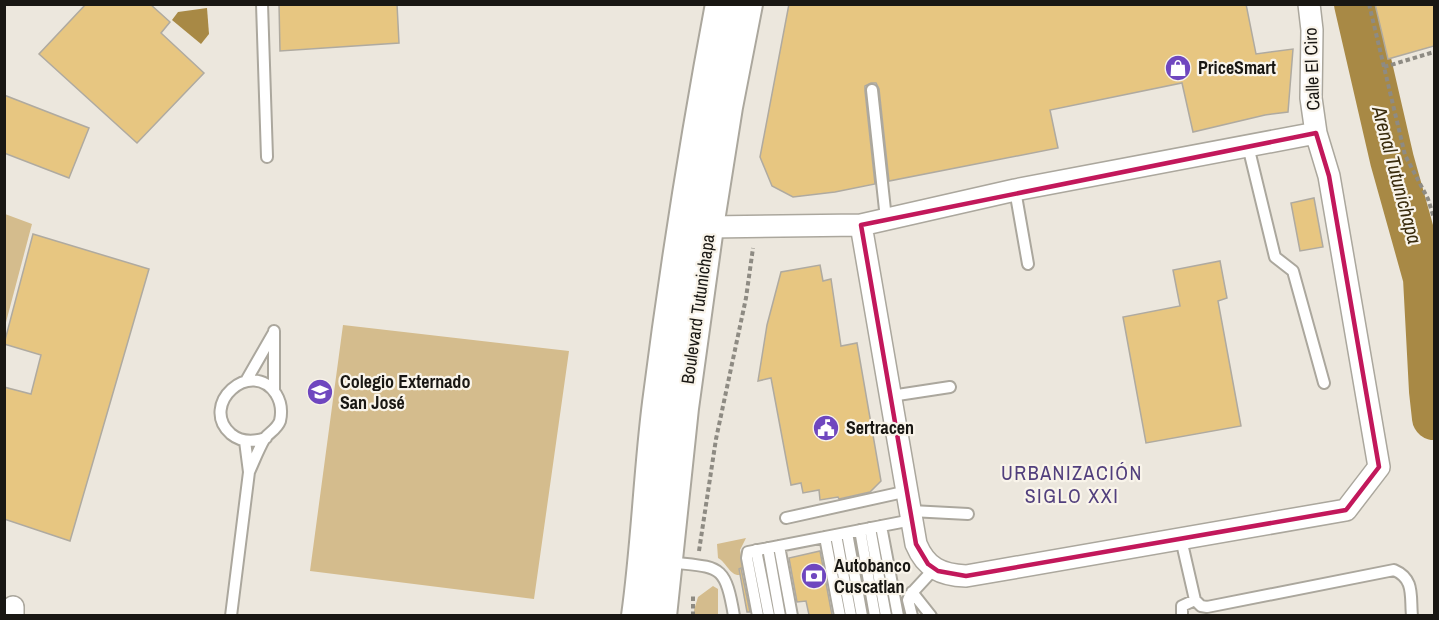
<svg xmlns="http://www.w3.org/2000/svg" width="1439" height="620" font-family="'Archivo Narrow',sans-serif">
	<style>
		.green { fill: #d4bc8d }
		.water { fill: #a88945 }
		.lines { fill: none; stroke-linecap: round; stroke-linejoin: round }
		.river { stroke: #a88945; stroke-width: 44 }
		.building { fill: #e7c681; stroke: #afaaa0; stroke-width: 1.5 }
		.lane-casing { stroke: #aba79d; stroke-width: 14 }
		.street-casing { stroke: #aba79d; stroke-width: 24 }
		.secondary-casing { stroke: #aba79d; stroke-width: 32 }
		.path { stroke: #8e8b83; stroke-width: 4; stroke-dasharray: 4.5 3; stroke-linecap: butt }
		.lane { stroke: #fff; stroke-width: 10 }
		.street { stroke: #fff; stroke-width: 21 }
		.secondary { stroke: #fff; stroke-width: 28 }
		.marked { fill: none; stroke: #c2185b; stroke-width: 4.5; stroke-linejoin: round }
		.labels { text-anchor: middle; stroke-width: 4.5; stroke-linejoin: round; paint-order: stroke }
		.poi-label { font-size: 18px; font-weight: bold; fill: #191713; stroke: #f9f4ea; text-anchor: start }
		.street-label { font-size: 18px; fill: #191713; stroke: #f9f4ea }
		.water-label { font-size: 20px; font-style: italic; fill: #392b0c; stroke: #f9f4ea }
		.neighbourhood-label { font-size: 20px; letter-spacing: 1.5px; fill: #513f7d; stroke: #f9f4ea }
	</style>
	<rect width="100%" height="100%" fill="#ece7dd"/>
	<path class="green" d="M 5,214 L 32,224 L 5,326 L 4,214 Z
		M 343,325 L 569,351 L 534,599 L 310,571 Z
		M 746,538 L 740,550 L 743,568 L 739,569 L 740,575 C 730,576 727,563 718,558 L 717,544 Z
		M 713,586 L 718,589 L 718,615 L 695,615 L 694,610 L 698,597 Z"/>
	<path class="water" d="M 207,8 L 209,34 L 201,44 L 172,20 L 178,12 Z"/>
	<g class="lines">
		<path class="river" d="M 1356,4 L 1392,160 L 1425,278 L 1431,391 L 1434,418"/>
	</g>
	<path class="building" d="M 86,4 L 150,4 L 170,22 L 161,33 L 204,73 L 137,143 L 39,54 Z
		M 279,4 L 397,4 L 399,43 L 280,51 Z
		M 789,4 L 1246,4 L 1256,54 L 1293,49 L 1288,112 L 1265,115 L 1193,132 L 1182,83 L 1050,110 L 1058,148 L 889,181 L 879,89 L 876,83 L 871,83 L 865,86 L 865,91 L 875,184 L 835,192 L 793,197 L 772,186 L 760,157 Z
		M 1375,4 L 1434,4 L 1434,46 L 1388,59 Z
		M 4,95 L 89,128 L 69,178 L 4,153 Z
		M 1314,198 L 1323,247 L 1300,251 L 1291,203 Z
		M 33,234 L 149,269 L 70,541 L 4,519 L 4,387 L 31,394 L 41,355 L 4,344 Z
		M 1220,261 L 1227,298 L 1218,301 L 1241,426 L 1146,443 L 1123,317 L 1180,306 L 1173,270 Z
		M 820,265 L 823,281 L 831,279 L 841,346 L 857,343 L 881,481 L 870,492 L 839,499 L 838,497 L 820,500 L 819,490 L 803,493 L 801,483 L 791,485 L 771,378 L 758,381 L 767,325 L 781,272 Z
		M 820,551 L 832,615 L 809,615 L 806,601 L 797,602 L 789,558 Z
		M 741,568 L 750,612 L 747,612 L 739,569 Z"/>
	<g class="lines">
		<g class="lane-casing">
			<path id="lane" d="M 262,4 L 267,157
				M 872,90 L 886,219
				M 1248,146 L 1275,257 L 1293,271 L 1324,383
				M 1015,190 L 1028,264
				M 246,381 L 273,334
				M 274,391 L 274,331
				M 891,396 L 950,387
				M 249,472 C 254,461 259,448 265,438 C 270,432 277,429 280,421 C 282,412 281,402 276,394 C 251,357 198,405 231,434 C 242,443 254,442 266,438
				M 911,511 L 968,514
				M 786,518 L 908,491
				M 881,526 L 898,616
				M 870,528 L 886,616
				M 860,530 L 875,616
				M 847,533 L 862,616
				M 836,535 L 851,616
				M 825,537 L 840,616
				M 1181,539 L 1195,600 L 1201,606 L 1207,607 L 1394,570 C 1415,579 1410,596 1412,616
				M 779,546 L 792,616
				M 768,548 L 780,616
				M 756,550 L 769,616
				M 669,562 C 719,568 725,562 734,616
				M 912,592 L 931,616
				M 231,616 L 249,472 L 245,441
				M 758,616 L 747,558 L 748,552 L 912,520
				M 912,616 L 908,600 L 910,595 L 934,569
				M 1182,616 L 1182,606 L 1195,600"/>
		</g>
		<g class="street-casing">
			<path id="street" d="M 1309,4 L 1312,30 L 1311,98 L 1316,133
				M 709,227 L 861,225 L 1015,190 L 1316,133 L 1329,176 L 1379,467 L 1346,510 L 966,576 C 941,575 926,568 916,544 L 861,225
				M 13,607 L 13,616"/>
		</g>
		<g class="secondary-casing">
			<path id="secondary" d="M 636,616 C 646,545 648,474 657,403 C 674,270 695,137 720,4
				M 662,616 L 684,408 L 709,227 L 728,107 L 748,4"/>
		</g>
		<path class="path" d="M 1369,4 L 1405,155 L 1428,199 L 1434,218
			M 1384,67 L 1434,52
			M 699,551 L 716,439 L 746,298 L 753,248
			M 693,616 L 693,594"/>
		<use href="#lane" class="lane"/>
		<use href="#street" class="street"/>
		<use href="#secondary" class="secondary"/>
	</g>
	<path class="marked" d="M 1316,133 L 1329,176 L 1379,467 L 1346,510 L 966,576 L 938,571 L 928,564 L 916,544 L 861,225 Z"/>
	<defs>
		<g id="shop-disc" transform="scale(1.35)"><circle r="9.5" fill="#6f47bf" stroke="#f9f4ea"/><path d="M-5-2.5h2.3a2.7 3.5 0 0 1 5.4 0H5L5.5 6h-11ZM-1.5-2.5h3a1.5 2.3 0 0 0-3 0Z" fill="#fff"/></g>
		<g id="school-disc" transform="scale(1.35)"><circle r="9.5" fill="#6f47bf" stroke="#f9f4ea"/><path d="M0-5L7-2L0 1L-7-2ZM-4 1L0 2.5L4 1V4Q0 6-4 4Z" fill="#fff"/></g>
		<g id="civic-disc" transform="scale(1.35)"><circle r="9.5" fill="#6f47bf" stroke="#f9f4ea"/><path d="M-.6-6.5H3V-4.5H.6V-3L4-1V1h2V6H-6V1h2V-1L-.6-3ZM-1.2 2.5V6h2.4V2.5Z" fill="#fff"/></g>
		<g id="bank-disc" transform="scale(1.35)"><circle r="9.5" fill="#6f47bf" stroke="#f9f4ea"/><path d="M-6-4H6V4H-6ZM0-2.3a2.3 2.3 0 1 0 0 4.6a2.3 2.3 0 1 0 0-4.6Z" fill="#fff"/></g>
	</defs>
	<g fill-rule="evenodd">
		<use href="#shop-disc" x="1178" y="68"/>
		<use href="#school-disc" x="320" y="392"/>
		<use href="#civic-disc" x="826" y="428"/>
		<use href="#bank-disc" x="814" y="576"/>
	</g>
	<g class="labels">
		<g class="poi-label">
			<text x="1198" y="74">PriceSmart</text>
			<text x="340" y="388">Colegio Externado<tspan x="340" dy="21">San José</tspan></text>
			<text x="846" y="434">Sertracen</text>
			<text x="834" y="572">Autobanco<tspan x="834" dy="21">Cuscatlan</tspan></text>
		</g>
		<g class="street-label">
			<text transform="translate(1312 69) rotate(-92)" y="6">Calle El Ciro</text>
			<text transform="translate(698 309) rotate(-82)" y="6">Boulevard Tutunichapa</text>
		</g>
		<g class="water-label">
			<text transform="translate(1397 175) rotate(75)" y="7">Arenal Tutunichapa</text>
		</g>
		<g class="neighbourhood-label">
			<text x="1072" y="480">URBANIZACIÓN<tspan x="1072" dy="23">SIGLO XXI</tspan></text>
		</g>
	</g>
	<rect width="1439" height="620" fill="none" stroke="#191713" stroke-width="12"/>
</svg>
